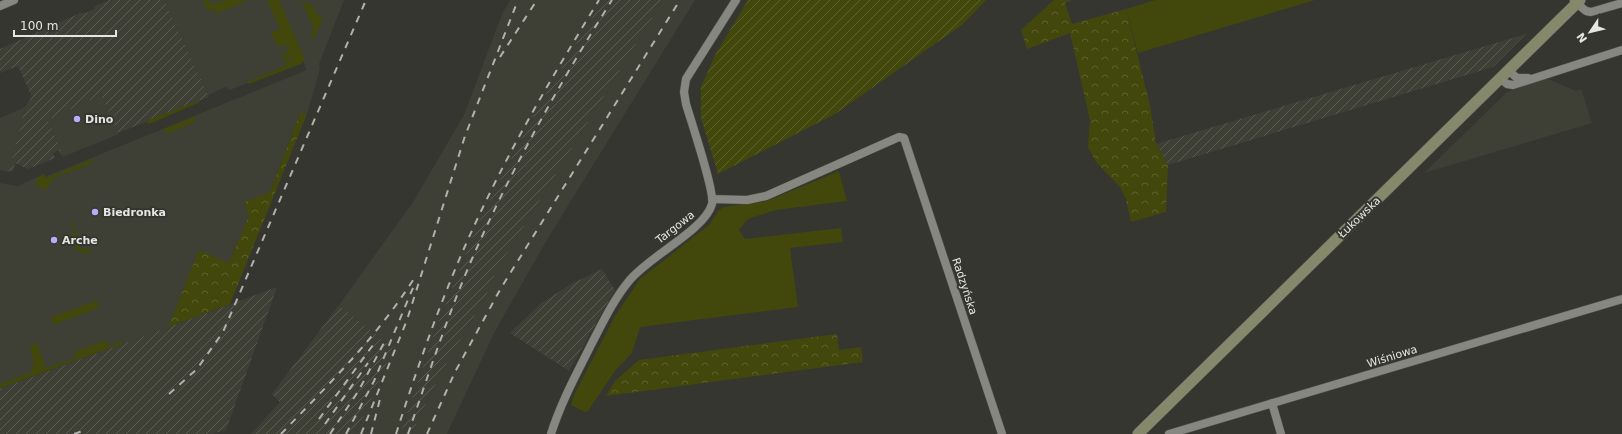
<svg xmlns="http://www.w3.org/2000/svg" width="1622" height="434" font-family="'DejaVu Sans',sans-serif">
	<style>
		.built { fill: #3e4035 }
		.industrial { fill: url(#industrial-furrows) }
		.grass { fill: #42470c }
		.forest { fill: url(#forest-crowns) }
		.garden { fill: url(#garden-furrows) }
		.lines { fill: none; stroke-linecap: round; stroke-linejoin: round }
		.minor-casing { stroke: #51524d; stroke-width: 9 }
		.secondary-casing { stroke: #51524d; stroke-width: 12 }
		.minor { stroke: #868780; stroke-width: 8 }
		.secondary { stroke: #85886a; stroke-width: 11 }
		.rail { stroke: #b1b1ad; stroke-width: 2; stroke-dasharray: 7 7; stroke-linecap: butt }
		.poi-dot { fill: #bbaaf6; stroke: #353630; stroke-width: 1.5 }
		.labels { text-anchor: middle; stroke-width: 4; stroke-linejoin: round; paint-order: stroke }
		.poi-label { font-size: 11px; font-weight: bold; fill: #e5e5e2; stroke: #353630; text-anchor: start }
		.street-label { font-size: 11px; fill: #e5e5e2; stroke: #353630 }
	</style>
	<defs>
		<pattern id="industrial-furrows" width="10" height="10" patternUnits="userSpaceOnUse"><rect width="10" height="10" fill="#3e4035"/><path d="M-1 1l2-2M0 10L10 0M9 11l2-2" fill="none" stroke="#5a5b52"/></pattern>
		<pattern id="forest-crowns" width="20" height="18" patternUnits="userSpaceOnUse"><rect width="20" height="18" fill="#42470c"/><path d="M2 6a3 3 0 1 1 6 0M12 15a3 3 0 1 1 6 0" fill="none" stroke="#5d612f"/></pattern>
		<pattern id="garden-furrows" width="10" height="10" patternUnits="userSpaceOnUse"><rect width="10" height="10" fill="#42470c"/><path d="M-1 1l2-2M0 10L10 0M9 11l2-2" fill="none" stroke="#5d612f"/></pattern>
	</defs>
	<rect width="100%" height="100%" fill="#353630"/>
	<path class="built" d="M 164,0 L 344,0 L 319,64 L 320,69 L 307,114 L 300,113 L 270,192 L 249,216 L 229,263 L 199,251 L 168,327 L 0,389 L 0,183 L 18,186 L 44,174 L 45,177 L 307,70 L 303,61 L 230,90 L 225,87 L 208,95 Z
		M 510,0 L 603,0 L 538,107 L 480,219 L 435,331 L 400,434 L 355,434 L 369,405 L 393,348 L 339,305 L 413,202 L 464,115 L 502,14 Z
		M 663,0 L 695,0 L 548,238 L 494,333 L 447,434 L 411,434 L 440,375 L 488,292 L 491,282 L 501,263 Z
		M 1546,78 L 1576,91 L 1581,89 L 1592,123 L 1424,173 L 1507,92 L 1523,85 Z
		M 101,95 L 119,134 L 63,157 L 48,120 Z
		M 25,107 L 9,172 L 0,170 L 0,118 Z"/>
	<path class="industrial" d="M 109,0 L 164,0 L 209,97 L 118,133 L 101,95 L 48,120 L 63,155 L 61,155 L 58,150 L 53,153 L 55,158 L 28,169 L 15,163 L 13,172 L 9,171 L 25,107 L 32,97 L 18,66 L 0,73 L 0,49 L 80,13 L 86,13 L 94,9 L 95,6 Z
		M 603,0 L 663,0 L 501,263 L 491,282 L 488,292 L 440,375 L 411,434 L 400,434 L 435,331 L 480,219 L 538,107 Z
		M 1526,34 L 1493,67 L 1168,165 L 1156,144 Z
		M 602,269 L 615,290 L 569,371 L 510,333 L 540,304 L 571,284 Z
		M 277,287 L 226,430 L 212,434 L 0,434 L 0,389 Z
		M 339,305 L 393,348 L 369,405 L 355,434 L 251,434 L 280,402 L 272,394 Z"/>
	<path class="grass" d="M 203,0 L 209,0 L 211,5 L 225,0 L 248,0 L 216,14 L 214,9 L 208,11 Z
		M 267,0 L 279,0 L 305,59 L 301,64 L 249,84 L 247,82 L 285,66 L 284,62 L 292,58 L 291,56 L 283,60 L 281,54 L 286,54 L 288,48 L 284,44 L 278,47 L 271,33 L 280,29 Z
		M 302,0 L 315,8 L 314,11 L 323,18 L 314,40 L 311,31 L 314,30 Z
		M 1155,0 L 1315,0 L 1138,53 L 1126,9 Z
		M 200,100 L 198,103 L 149,124 L 147,123 L 148,120 Z
		M 194,117 L 195,122 L 166,134 L 164,129 Z
		M 92,159 L 93,163 L 64,174 L 63,171 Z
		M 839,171 L 847,201 L 776,210 L 748,219 L 739,230 L 745,239 L 841,228 L 843,242 L 790,248 L 798,307 L 640,327 L 632,353 L 615,371 L 588,411 L 585,412 L 571,405 L 575,393 L 615,316 L 640,279 L 710,224 L 718,211 L 723,207 L 767,201 Z
		M 61,172 L 62,175 L 54,178 L 45,190 L 38,187 L 36,184 L 37,178 L 44,174 L 46,178 Z
		M 72,221 L 83,251 L 91,248 L 90,253 C 77,257 73,245 70,235 L 75,233 L 70,222 Z
		M 96,301 L 99,304 L 98,308 L 53,325 L 51,320 L 52,317 Z
		M 106,340 L 108,346 L 123,340 L 124,343 L 0,388 L 0,384 L 31,372 L 34,363 L 30,349 L 32,345 L 37,343 L 46,368 L 76,358 L 74,352 Z"/>
	<path class="forest" d="M 1054,0 L 1072,0 L 1065,3 L 1072,24 L 1126,9 L 1150,105 L 1156,144 L 1168,165 L 1166,212 L 1131,222 L 1126,199 L 1120,187 L 1096,162 L 1088,147 L 1090,120 L 1070,33 L 1027,49 L 1021,30 Z
		M 300,113 L 307,114 L 230,304 L 168,327 L 199,250 L 229,263 L 249,216 L 244,202 L 270,192 Z
		M 837,334 L 839,350 L 861,347 L 863,362 L 606,396 L 615,381 L 639,360 Z"/>
	<path class="garden" d="M 748,0 L 986,0 L 962,25 L 835,114 L 718,174 L 701,118 L 701,87 L 716,53 Z"/>
	<g class="lines">
		<g class="minor-casing">
			<path id="minor" d="M 1574,1 L 1586,11 L 1591,12 L 1622,3
				M 0,6 L 14,0
				M 1508,70 L 1517,78 L 1528,78
				M 1500,78 L 1507,84 L 1513,85 L 1622,50
				M 712,199 L 747,200 L 766,196 L 899,137 L 904,138 L 1002,434
				M 1272,403 L 1281,434
				M 551,434 C 561,402 577,373 592,343 C 603,322 614,299 629,281 C 649,256 705,230 712,204 C 715,192 691,121 686,104 L 684,92 L 686,79 L 736,0
				M 1169,434 L 1622,299"/>
		</g>
		<g class="secondary-casing">
			<path id="secondary" d="M 1138,434 L 1580,0"/>
		</g>
		<use href="#minor" class="minor"/>
		<use href="#secondary" class="secondary"/>
		<path class="rail" d="M 500,57 L 537,0
			M 169,394 L 197,369 L 223,332 L 366,0
			M 319,419 L 373,345
			M 325,424 L 368,363
			M 74,434 L 83,431
			M 281,434 C 329,384 378,336 415,277
			M 330,434 L 359,390 L 385,341
			M 346,434 L 374,381 L 415,283
			M 361,434 L 407,320 L 465,136 L 518,0
			M 371,434 L 380,399
			M 396,434 C 421,356 448,279 484,205 C 518,134 558,67 599,0
			M 408,434 C 429,373 449,311 475,252 C 514,164 561,81 612,0
			M 427,434 L 455,372 L 501,288 L 680,0"/>
	</g>
	<g class="poi-dot">
		<circle cx="77" cy="119" r="4"/>
		<circle cx="95" cy="212" r="4"/>
		<circle cx="54" cy="240" r="4"/>
	</g>
	<g class="labels">
		<g class="poi-label">
			<text x="85" y="123">Dino</text>
			<text x="103" y="216">Biedronka</text>
			<text x="62" y="244">Arche</text>
		</g>
		<g class="street-label">
			<text transform="translate(1359 217) rotate(-44)" y="4">Łukowska</text>
			<text transform="translate(675 227) rotate(-38)" y="4">Targowa</text>
			<text transform="translate(965 286) rotate(72)" y="4">Radzyńska</text>
			<text transform="translate(1392 356) rotate(-17)" y="4">Wiśniowa</text>
		</g>
	</g>
	<g transform="translate(1590 32) rotate(235)" stroke="#353630" stroke-width="3" paint-order="stroke">
	<path d="M0-3L7 15L0 10L-7 15Z" fill="#e5e5e2"/>
	<text y="-6" font-size="11" font-weight="bold" text-anchor="middle" fill="#e5e5e2">N</text>
	</g>
	<path d="M14 30v6h102v-6" fill="none" stroke="#e5e5e2" stroke-width="2"/>
	<text x="20" y="30" font-size="12" fill="#e5e5e2" stroke="#353630" stroke-width="3" paint-order="stroke">100 m</text>
</svg>
